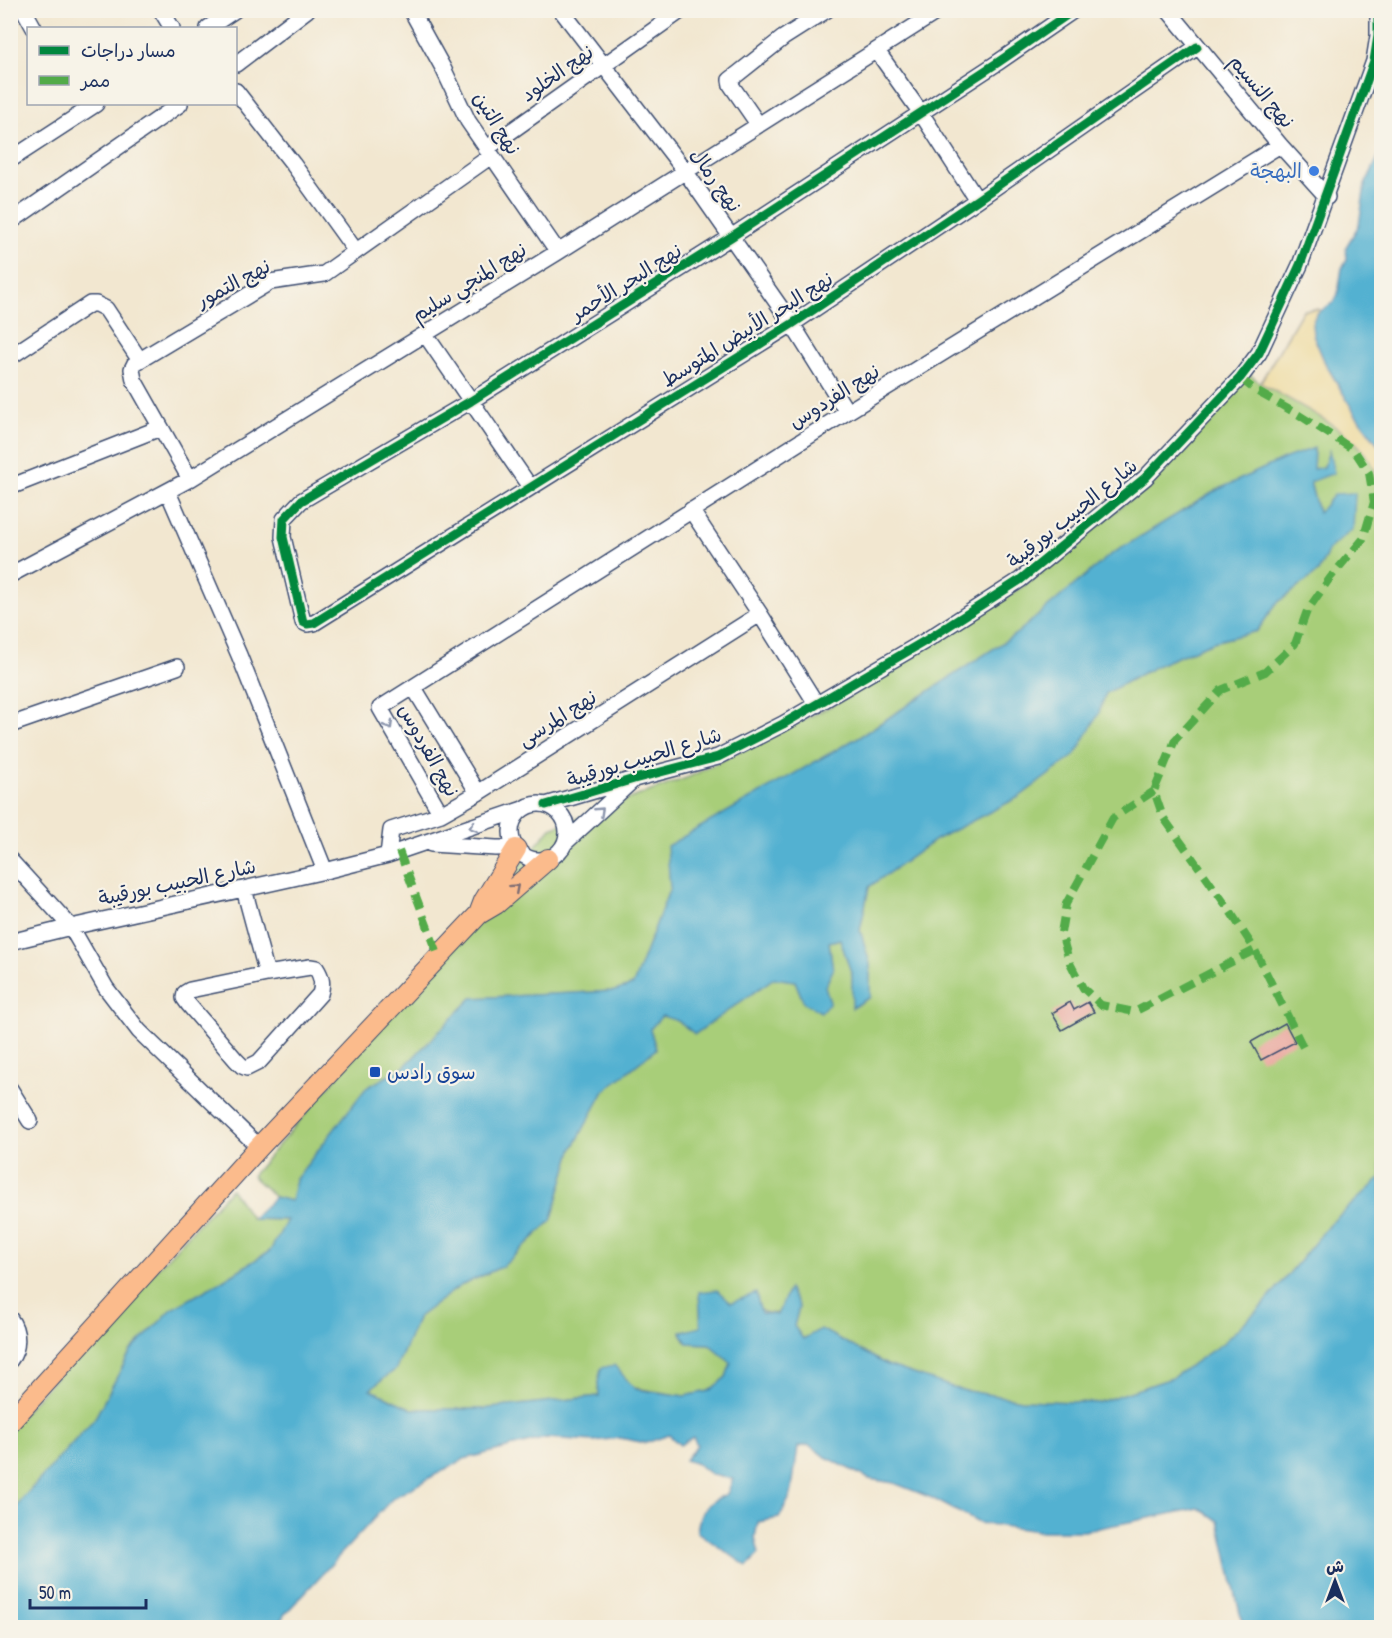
<svg xmlns="http://www.w3.org/2000/svg" width="1392" height="1638" font-family="'Patrick Hand','Playpen Sans Arabic',sans-serif">
	<style>
		.green { fill: #a8ce79; stroke: #627e6c; stroke-width: 1.5 }
		.sand { fill: #eeda9e; stroke: #84847e; stroke-width: 1.5 }
		.water { fill: #52b1d1; stroke: #367098; stroke-width: 1.5 }
		.building { fill: #e9a69c }
		.lines { fill: none; stroke-linecap: round; stroke-linejoin: round }
		.minor-casing { stroke: #3b4b6f; stroke-width: 18 }
		.major-casing { stroke: #3b4b6f; stroke-width: 22 }
		.minor { stroke: #fff; stroke-width: 15 }
		.major { stroke: #fbbb8c; stroke-width: 20 }
		.quiet { stroke: #52ab49; stroke-width: 8; stroke-dasharray: 15 8; stroke-linecap: butt }
		.cycleway-casing { stroke: #f7f3e8; stroke-width: 13 }
		.cycleway { stroke: #00873e; stroke-width: 9 }
		.oneway { stroke: #8d97ae }
		.oneway2 { stroke: #806e73 }
		.shop-dot { fill: #3f7fe0; stroke: #f7f3e8; stroke-width: 2 }
		.transit-dot { fill: #1a4fb4; stroke: #f7f3e8; stroke-width: 2 }
		.labels { text-anchor: middle; stroke-width: 4.5; stroke-linejoin: round; paint-order: stroke }
		.street-label { font-size: 20px; fill: #1b2f5e; stroke: #f7f3e8 }
		.shop-label { font-size: 20px; fill: #366cbe; stroke: #f7f3e8; text-anchor: end }
		.transit-label { font-size: 20px; fill: #164399; stroke: #f7f3e8; text-anchor: start }
	</style>
	<rect width="100%" height="100%" fill="#f7f3e8"/>
	<filter id="ink" filterUnits="userSpaceOnUse"><feTurbulence type="fractalNoise" baseFrequency=".0167" numOctaves="2"/><feDisplacementMap in="SourceGraphic" scale="12" xChannelSelector="R" yChannelSelector="G"/><feConvolveMatrix kernelMatrix="1 2 1 2 8 2 1 2 1" color-interpolation-filters="sRGB"/></filter>
	<filter id="wash" filterUnits="userSpaceOnUse"><feTurbulence type="fractalNoise" baseFrequency=".008" numOctaves="4" result="noise"/><feDisplacementMap in="SourceGraphic" scale="24" xChannelSelector="R" yChannelSelector="G"/><feGaussianBlur stdDeviation="1.35" result="paint"/><feColorMatrix in="noise" values="0 0 0 0 0 0 0 0 0 0 0 0 0 0 0 0 0 1.4 0 .05"/><feComposite in="paint" operator="in"/></filter>
	<g filter="url(#wash)">
		<rect width="100%" height="100%" fill="#f2e7d0"/>
		<path class="green" d="M 1248,373 L 1260,383 C 1288,399 1345,427 1364,452 C 1373,463 1378,475 1382,489 L 1381,1178 L 1329,1225 L 1265,1303 L 1223,1343 L 1172,1378 L 1097,1403 L 1022,1400 L 961,1390 L 887,1365 L 821,1329 L 803,1339 L 794,1326 L 799,1307 C 772,1317 766,1316 742,1300 L 731,1303 L 699,1292 L 701,1327 L 681,1333 L 687,1343 L 709,1344 L 731,1363 L 726,1377 L 709,1391 L 684,1396 L 598,1382 L 599,1396 L 482,1409 L 412,1409 L 370,1389 L 396,1369 L 418,1317 L 460,1286 L 503,1266 L 551,1221 L 572,1150 L 604,1091 L 656,1049 L 650,1029 L 662,1015 L 678,1021 L 695,1034 L 774,978 L 795,981 L 804,1003 C 833,979 835,979 829,942 L 841,939 L 852,975 L 853,1007 L 870,997 L 870,964 L 860,930 L 869,887 L 935,840 L 1098,715 L 1106,693 L 1158,665 L 1213,642 L 1257,631 L 1276,604 L 1318,572 L 1329,549 L 1353,529 L 1318,513 L 1310,481 L 1333,473 L 1329,452 L 1324,467 L 1313,470 L 1314,449 L 1217,490 L 1110,555 L 1016,634 L 864,734 L 668,846 L 670,888 L 633,985 L 615,991 L 472,998 L 404,1067 L 366,1088 L 296,1179 L 291,1202 L 275,1197 L 252,1176 L 551,828 L 689,777 L 843,700 L 1022,587 L 1149,484 Z
			M 231,1189 L 252,1219 L 288,1220 L 270,1251 L 220,1282 L 172,1309 L 131,1351 L 95,1418 L 23,1498 L 11,1515 L 11,1426 Z"/>
		<path class="sand" d="M 1317,309 L 1321,311 L 1316,314 L 1313,334 L 1325,363 L 1356,415 L 1381,448 L 1381,489 C 1378,475 1373,463 1364,452 C 1345,427 1288,399 1260,383 L 1303,310 Z"/>
		<path class="water" d="M 1381,152 L 1381,448 L 1356,415 L 1325,363 L 1313,334 L 1312,324 L 1316,314 L 1334,302 L 1338,294 L 1342,268 L 1347,260 L 1346,247 L 1359,225 L 1365,185 Z
			M 1314,448 L 1313,469 L 1324,467 L 1329,451 L 1334,473 L 1310,482 L 1318,513 L 1335,494 L 1355,493 L 1353,529 L 1329,549 L 1318,572 L 1276,604 L 1257,631 L 1213,642 L 1158,665 L 1106,693 L 1098,715 L 1075,755 L 1019,797 L 935,840 L 869,887 L 860,930 L 870,964 L 870,997 L 852,1008 L 852,975 L 840,939 L 829,942 L 833,970 L 825,986 L 830,1002 L 821,1012 L 804,1003 L 795,981 L 774,978 L 695,1034 L 678,1021 L 662,1016 L 650,1029 L 656,1049 L 604,1091 L 572,1150 L 551,1221 L 503,1266 L 460,1286 L 418,1317 L 396,1369 L 370,1389 L 412,1409 L 482,1409 L 599,1396 L 598,1382 L 601,1368 L 614,1365 L 635,1389 L 684,1396 L 709,1391 L 726,1377 L 731,1363 L 709,1344 L 687,1343 L 681,1332 L 701,1327 L 699,1292 L 717,1290 L 731,1303 L 756,1293 L 761,1313 L 777,1315 L 789,1289 L 799,1307 L 794,1326 L 803,1339 L 821,1329 L 887,1365 L 961,1390 L 1022,1400 L 1097,1403 L 1172,1378 L 1223,1343 L 1265,1303 L 1329,1225 L 1381,1178 L 1381,1627 L 1243,1627 L 1219,1521 L 1199,1508 L 1084,1531 L 1038,1531 L 979,1523 L 932,1498 L 894,1483 L 869,1479 L 824,1456 L 809,1445 L 798,1447 L 791,1495 L 779,1518 L 758,1522 L 755,1537 L 759,1554 L 747,1566 L 697,1532 C 700,1509 706,1503 727,1494 L 733,1479 L 712,1475 L 697,1464 L 685,1460 L 697,1445 L 693,1437 L 680,1445 L 669,1435 L 646,1443 L 620,1438 L 594,1441 L 546,1438 L 464,1459 L 393,1498 L 284,1615 L 278,1627 L 11,1627 L 11,1515 L 23,1498 L 95,1418 L 131,1351 L 172,1309 L 220,1282 L 270,1251 L 287,1220 L 252,1219 L 275,1197 L 291,1201 L 296,1179 L 366,1088 L 404,1067 L 472,998 L 615,991 L 633,985 L 670,888 L 667,846 L 864,734 L 1016,634 L 1110,555 L 1217,490 L 1286,458 Z"/>
		<g id="blocks">
			<path class="building" d="M 1070,1002 L 1074,1010 L 1088,1002 L 1094,1012 L 1062,1030 L 1052,1013 Z
				M 1285,1023 L 1295,1042 L 1261,1060 L 1251,1042 Z"/>
		</g>
	</g>
	<g filter="url(#ink)">
		<use href="#blocks" fill-opacity="0" stroke="#3b4b6f" stroke-width="1.5"/>
		<g class="lines">
			<g class="minor-casing">
				<path id="minor" d="M 24,10 L 34,28
					M 161,10 L 172,28
					M 411,10 L 443,68 L 468,121 L 558,252
					M 561,10 L 685,171 L 792,324 L 847,412
					M 1074,10 L 997,63 L 731,237 L 471,401 L 301,501 L 284,519 L 283,537 L 303,622 L 307,624 L 314,623 L 792,324 L 977,200 L 1197,47
					M 1168,10 L 1280,145 L 1327,197
					M 208,28 L 235,10
					M 877,51 L 921,113 L 977,200
					M 236,64 L 307,10
					M 236,91 L 293,164 L 355,250
					M 758,124 L 731,85 L 730,80 L 783,38 L 827,10
					M 486,149 L 682,10
					M 10,160 L 96,104
					M 10,222 L 180,104
					M 425,334 L 530,487
					M 10,357 L 90,304 L 96,304 L 106,309 L 139,359
					M 190,479 L 134,380 L 132,369 L 135,363 L 270,282 L 324,274 L 491,156
					M 10,487 L 160,428
					M 168,492 L 239,655 L 325,871
					M 691,510 L 760,614 L 817,705
					M 10,575 L 190,479 L 558,252 L 940,10
					M 414,688 L 478,793
					M 10,725 L 177,667
					M511 832a28 28 0 1 1 56 0a28 28 0 1 1-56 0Z
					M 546,805 L 634,779 L 718,757 L 783,724 L 925,641 L 1020,580 L 1145,478 L 1240,378 L 1259,353 L 1300,265 L 1374,61 L 1378,36 L 1378,10
					M 441,814 L 380,708 L 847,412 L 1280,145
					M 565,843 L 632,781
					M 431,844 L 496,848 L 515,847
					M 388,855 L 391,830 L 441,814 L 478,793 L 760,614
					M 10,860 L 71,927 L 106,988 L 139,1031 L 259,1147
					M 244,889 L 267,974
					M 10,942 L 71,927 L 325,871 L 388,855 L 523,809
					M 310,967 L 316,968 C 322,977 323,984 320,994 L 259,1062 L 247,1068 L 242,1066 L 236,1060 L 189,1005 L 184,998 L 185,993 L 190,990 L 267,974 Z
					M 10,1089 L 30,1121
					M 10,1319 C 19,1331 19,1349 10,1360"/>
			</g>
			<g class="major-casing">
				<path id="major" d="M 479,914 L 484,901 L 516,849
					M 10,1422 L 259,1147 L 479,914 L 496,904 L 548,859"/>
			</g>
			<use href="#minor" class="minor"/>
			<use href="#major" class="major"/>
			<path class="quiet" d="M 925,10 L 929,17
				M 1240,378 L 1256,391 L 1299,415 L 1354,450 L 1369,473 L 1374,502 L 1363,539 L 1330,578 L 1307,611 L 1295,644 L 1265,672 L 1221,690 L 1175,740 L 1154,791 L 1163,817 L 1228,908 L 1255,950 L 1304,1049
				M 1154,791 L 1113,818 L 1066,904 L 1061,933 L 1070,963 L 1083,988 L 1101,1005 L 1134,1012 L 1255,950
				M 399,851 L 439,957"/>
			<g class="cycleway-casing">
				<path id="cycleway" d="M 1074,10 L 997,63 L 731,237 L 471,401 L 301,501 L 284,519 L 283,537 L 303,622 L 307,624 L 314,623 L 792,324 L 977,200 L 1197,47
					M 546,805 L 634,779 L 718,757 L 783,724 L 925,641 L 1020,580 L 1145,478 L 1240,378 L 1259,353 L 1300,265 L 1374,61 L 1378,36 L 1378,10"/>
			</g>
			<use href="#cycleway" class="cycleway"/>
		</g>
		<defs><path id="oneway-chevron" d="M-2-3.5L2.5 0L-2 3.5" fill="none" stroke-width="1.6" stroke-linecap="round" stroke-linejoin="round" transform="scale(1.5)"/></defs>
		<g class="oneway">
			<use href="#oneway-chevron" transform="translate(389 725) rotate(60)"/>
			<use href="#oneway-chevron" transform="translate(600 811) rotate(-43)"/>
			<use href="#oneway-chevron" transform="translate(473 827) rotate(162)"/>
		</g>
		<use class="oneway2" href="#oneway-chevron" transform="translate(515 888) rotate(-41)"/>
	</g>
	<circle class="shop-dot" cx="1314" cy="171" r="6"/>
	<rect class="transit-dot" x="369" y="1066" width="12" height="12" rx="3"/>
	<g class="labels">
		<g class="street-label">
			<text transform="translate(557 73) rotate(-35)" y="7">نهج الخلود</text>
			<text transform="translate(1262 91) rotate(50)" y="7">نهج النسيم</text>
			<text transform="translate(497 123) rotate(58)" y="7">نهج التين</text>
			<text transform="translate(716 180) rotate(55)" y="7">نهج رمال</text>
			<text transform="translate(469 282) rotate(-32)" y="7">نهج المنجي سليم</text>
			<text transform="translate(626 282) rotate(-32)" y="7">نهج البحر الأحمر</text>
			<text transform="translate(233 283) rotate(-28)" y="7">نهج التمور</text>
			<text transform="translate(747 329) rotate(-32)" y="7">نهج البحر الأبيض المتوسط</text>
			<text transform="translate(834 396) rotate(-32)" y="7">نهج الفردوس</text>
			<text transform="translate(1072 513) rotate(-39)" y="7">شارع الحبيب بورقيبة</text>
			<text transform="translate(557 718) rotate(-32)" y="7">نهج المرسى</text>
			<text transform="translate(429 750) rotate(61)" y="7">نهج الفردوس</text>
			<text transform="translate(644 757) rotate(-17)" y="7">شارع الحبيب بورقيبة</text>
			<text transform="translate(177 882) rotate(-12)" y="7">شارع الحبيب بورقيبة</text>
		</g>
		<g class="shop-label">
			<text x="1302" y="178">البهجة</text>
		</g>
		<g class="transit-label">
			<text x="387" y="1079">سوق رادس</text>
		</g>
	</g>
	<rect width="1392" height="1638" fill="none" stroke="#f7f3e8" stroke-width="36"/>
	<rect x="27" y="27" width="210" height="78" fill="#f7f3e8" stroke="#9fa5b1" stroke-width="1.5"/>
	<rect x="39" y="46" width="30" height="9" fill="#00873e" stroke="#9fa5b1" stroke-width="1.5"/>
	<text x="81" y="57" font-size="18" fill="#1b2f5e">مسار دراجات</text>
	<rect x="39" y="76" width="30" height="9" fill="#52ab49" stroke="#9fa5b1" stroke-width="1.5"/>
	<text x="81" y="87" font-size="18" fill="#1b2f5e">ممر</text>
	<g transform="translate(1335 1581)" stroke="#f7f3e8" stroke-width="4.5" paint-order="stroke">
	<path d="M0-4.5L10 22L0 15L-10 22Z" fill="#1b2f5e"/>
	<text y="-9" font-size="16" font-weight="bold" text-anchor="middle" fill="#1b2f5e">ش</text>
	</g>
	<path d="M30 1599v9h116v-9" fill="none" stroke="#1b2f5e" stroke-width="3"/>
	<text x="39" y="1599" font-size="18" fill="#1b2f5e" stroke="#f7f3e8" stroke-width="4.5" paint-order="stroke">50 m</text>
</svg>
